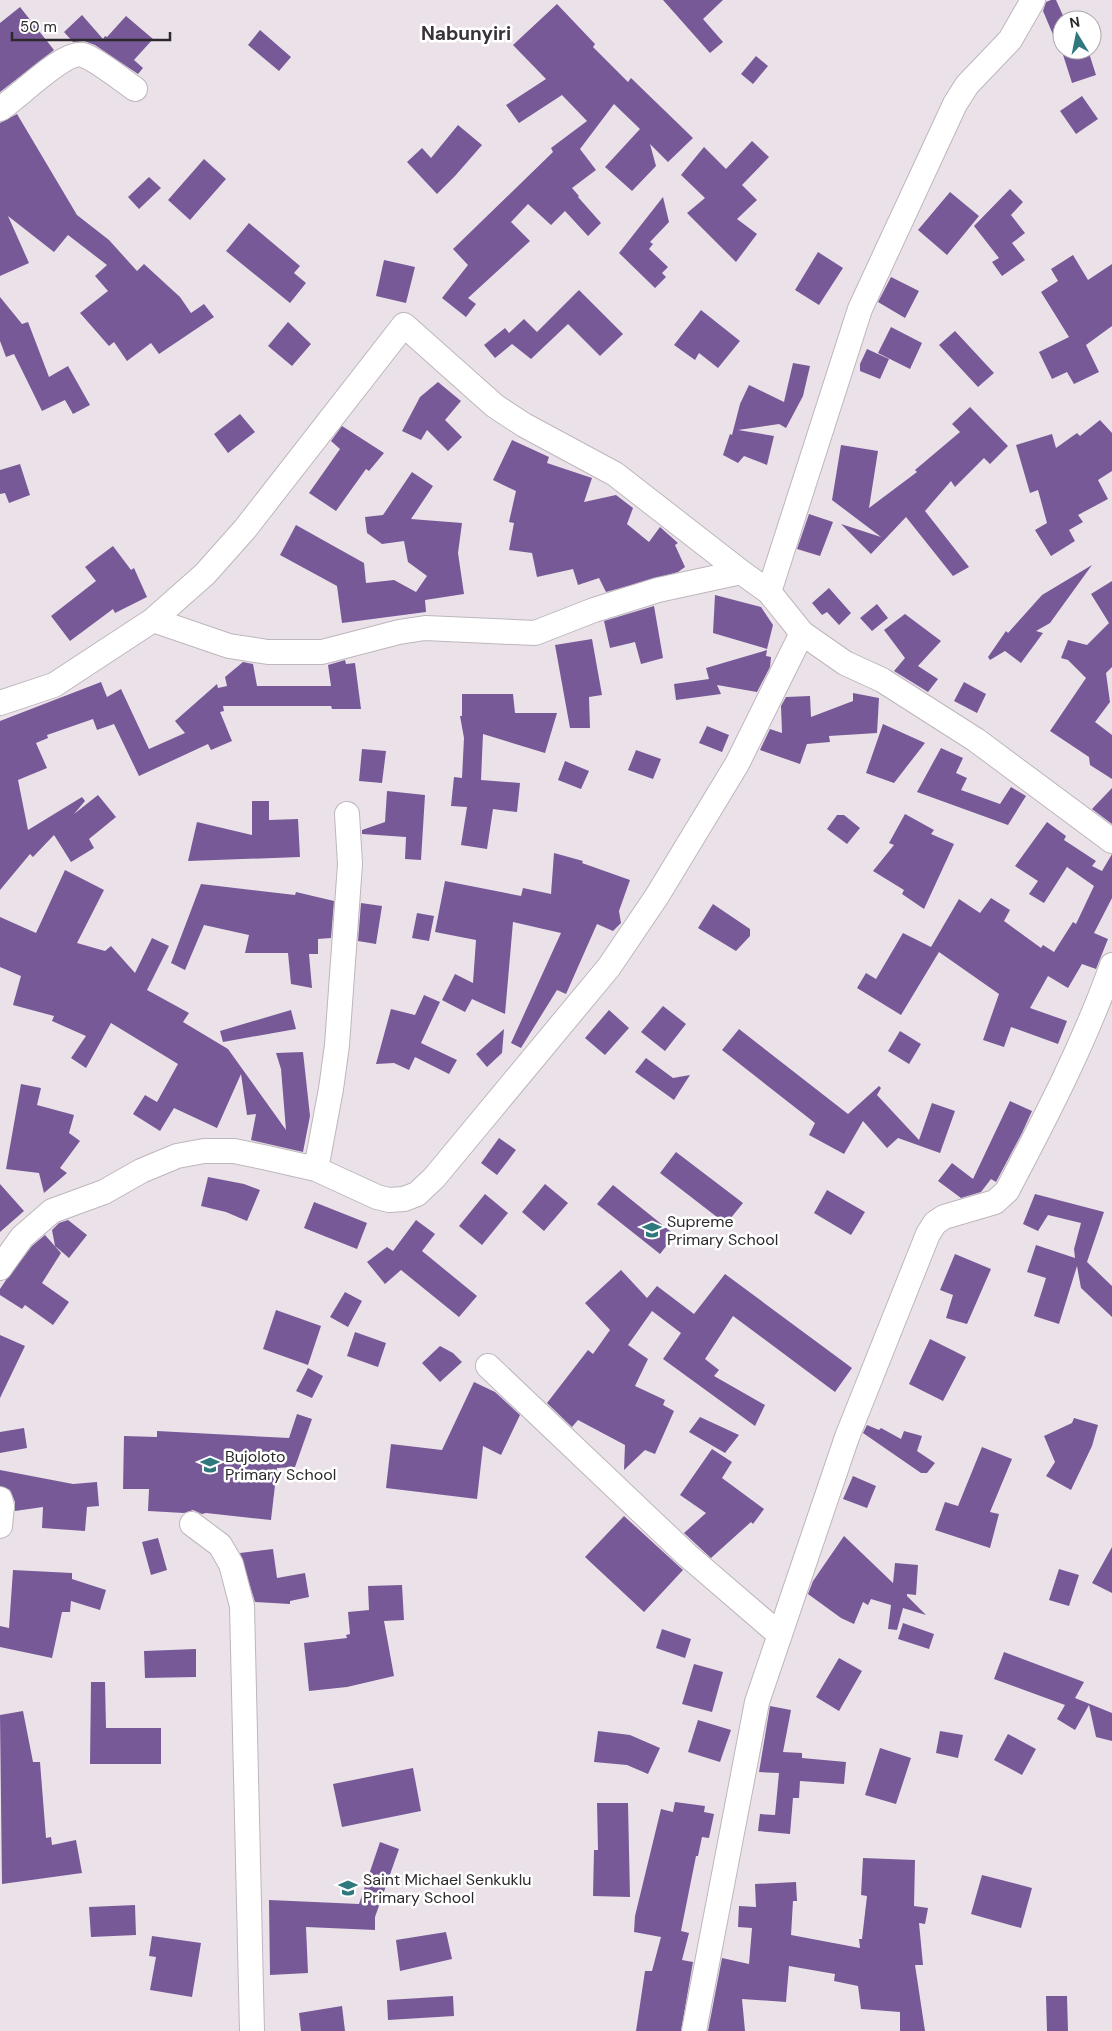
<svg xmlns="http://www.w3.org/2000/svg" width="1112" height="2031" font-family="'DM Sans',sans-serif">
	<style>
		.building { fill: #775998 }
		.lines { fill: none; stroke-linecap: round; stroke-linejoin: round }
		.street-casing { stroke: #bdb6bc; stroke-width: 26 }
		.street { stroke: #fff; stroke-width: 24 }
		.labels { text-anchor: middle; stroke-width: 5; stroke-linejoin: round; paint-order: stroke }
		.poi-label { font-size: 16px; fill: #2c292c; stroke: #fff; text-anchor: start }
		.quarter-label { font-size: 19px; font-weight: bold; fill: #393238; stroke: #fff }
	</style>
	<rect width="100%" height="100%" fill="#ebe2e9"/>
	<path class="building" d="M 663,0 L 723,0 L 703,19 L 723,42 L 710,53 Z
		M 1051,0 L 1056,0 L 1065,20 L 1062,20 L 1062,50 L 1088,50 L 1096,75 L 1072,83 L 1057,36 L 1054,37 L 1043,11 L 1046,2 Z
		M 557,4 L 595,44 L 593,47 L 628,82 L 631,78 L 693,138 L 668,162 L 650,144 L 656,166 L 632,191 L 605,167 L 640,129 L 614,104 L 580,149 L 596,170 L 572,188 L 579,196 L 578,197 L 601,223 L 588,236 L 565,211 L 551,225 L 528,204 L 511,222 L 530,241 L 468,298 L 476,304 L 466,317 L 442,298 L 468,265 L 453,249 L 553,152 L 551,148 L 587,121 L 562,95 L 519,123 L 506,105 L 546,79 L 513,45 Z
		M 20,7 L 54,50 L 0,92 L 0,23 Z
		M 82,15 L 103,39 L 105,36 L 107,37 L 126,16 L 153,39 L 134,60 L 143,68 L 138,74 L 95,45 L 84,41 L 73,42 L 64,32 Z
		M 260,30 L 291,57 L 279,71 L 248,45 Z
		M 756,56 L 768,66 L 753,84 L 741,74 Z
		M 1082,96 L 1098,119 L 1076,134 L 1060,111 Z
		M 17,114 L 77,215 L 109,240 L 137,271 L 144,264 L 180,297 L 191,313 L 204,304 L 214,317 L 159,354 L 151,343 L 127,361 L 114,342 L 109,346 L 80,313 L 108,291 L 95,276 L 107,265 L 68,235 L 54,252 L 8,216 L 29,263 L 0,276 L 0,123 Z
		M 458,125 L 482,145 L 455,176 L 437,194 L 407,162 L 422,148 L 431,158 Z
		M 752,141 L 769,157 L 742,185 L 757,200 L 737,219 L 757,234 L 736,262 L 687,213 L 705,198 L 681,175 L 704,147 L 726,169 Z
		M 204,159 L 226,179 L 190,220 L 168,200 Z
		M 149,177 L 161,188 L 139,209 L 128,197 Z
		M 1010,189 L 1023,202 L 1011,215 L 1025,233 L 1012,243 L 1025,260 L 1002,276 L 992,262 L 999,258 L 974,226 Z
		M 950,192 L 979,216 L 947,255 L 918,230 Z
		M 663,197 L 669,222 L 650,242 L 653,244 L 649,249 L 668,267 L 662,273 L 666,277 L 655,288 L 619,253 Z
		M 249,223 L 300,266 L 294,273 L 306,283 L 290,303 L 226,251 Z
		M 818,252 L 843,268 L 819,305 L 795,290 Z
		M 1073,255 L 1088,280 L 1112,264 L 1112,326 L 1086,345 L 1099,372 L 1074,384 L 1067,372 L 1052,379 L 1039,352 L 1069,337 L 1041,292 L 1058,281 L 1051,269 Z
		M 384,260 L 415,267 L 406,303 L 376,296 Z
		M 891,277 L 919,291 L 905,318 L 878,302 Z
		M 579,290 L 623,334 L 600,356 L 568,324 L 531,359 L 512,344 L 495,358 L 484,345 L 505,328 L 509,333 L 524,319 L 537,332 Z
		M 0,297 L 22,324 L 28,322 L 49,377 L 68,366 L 90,405 L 73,414 L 65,400 L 42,411 L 14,354 L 6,357 L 0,341 Z
		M 701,310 L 740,341 L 718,368 L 699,353 L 695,360 L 674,345 Z
		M 288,322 L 311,344 L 292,366 L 268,346 Z
		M 891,327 L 922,343 L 910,369 L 878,353 Z
		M 955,331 L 994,373 L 978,387 L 939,345 Z
		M 867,349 L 889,359 L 880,379 L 860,371 L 860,364 Z
		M 793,363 L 810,366 L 803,396 L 786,428 L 779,424 L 738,430 L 774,436 L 767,465 L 744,456 L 738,463 L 723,455 L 730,434 L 732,435 L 740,404 L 749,385 L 784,402 Z
		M 438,382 L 461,401 L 445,420 L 462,437 L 448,451 L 427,430 L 421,440 L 402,431 L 420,397 Z
		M 970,407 L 1008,446 L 990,464 L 984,458 L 955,487 L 951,481 L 925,511 L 969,567 L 953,576 L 906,517 L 871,554 L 841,524 L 881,537 L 832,500 L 841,445 L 878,451 L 869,508 L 917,472 L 915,470 L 960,432 L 952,424 Z
		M 240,414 L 255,432 L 228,453 L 214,434 Z
		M 1100,420 L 1112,433 L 1112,471 L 1098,480 L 1108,499 L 1078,515 L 1083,522 L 1069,530 L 1075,541 L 1051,556 L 1035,530 L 1047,523 L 1038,490 L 1030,493 L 1016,445 L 1052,434 L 1056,448 L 1077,433 L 1080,436 Z
		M 342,426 L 384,453 L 369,471 L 366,469 L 336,511 L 309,493 L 340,449 L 331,441 Z
		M 512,440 L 549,457 L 547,463 L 592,478 L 584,502 L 616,495 L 633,508 L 627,524 L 649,542 L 660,527 L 678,543 L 675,545 L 685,567 L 678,572 L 606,592 L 599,578 L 578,585 L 573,569 L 537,577 L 532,553 L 509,550 L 514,523 L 509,522 L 516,491 L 493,480 Z
		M 20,464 L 30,495 L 9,503 L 5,493 L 0,494 L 0,470 Z
		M 412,472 L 433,486 L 411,519 L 462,523 L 458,553 L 464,594 L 425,600 L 426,612 L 342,623 L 337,586 L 280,555 L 296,525 L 364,563 L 366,583 L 394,580 L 416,592 L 427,576 L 408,562 L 404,541 L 382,544 L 367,533 L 365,517 L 383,515 Z
		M 809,514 L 833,522 L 820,556 L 797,549 Z
		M 113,546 L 131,570 L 134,568 L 147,597 L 115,613 L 113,609 L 70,641 L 51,616 L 96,581 L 85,567 Z
		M 1092,565 L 1050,623 L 1036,631 L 1043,633 L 1021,663 L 1005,651 L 990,660 L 988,657 L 1006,631 L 1008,633 L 1042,595 Z
		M 1112,581 L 1112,667 L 1106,673 L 1110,702 L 1095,722 L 1112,735 L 1112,779 L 1090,765 L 1089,757 L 1050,731 L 1086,678 L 1068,660 L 1061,658 L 1068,640 L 1087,645 L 1109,623 L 1091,594 Z
		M 829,588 L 851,613 L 839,625 L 827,612 L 822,615 L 812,603 Z
		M 715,595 L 761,607 L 773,625 L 767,649 L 713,633 Z
		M 877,604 L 888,618 L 872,631 L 860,618 Z
		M 654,606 L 663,658 L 641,664 L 635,642 L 610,648 L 604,621 Z
		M 905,614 L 941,641 L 918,666 L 938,679 L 928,692 L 894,671 L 905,658 L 884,630 Z
		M 592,639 L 602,695 L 589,697 L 590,728 L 570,728 L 555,645 Z
		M 767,650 L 766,656 L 771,657 L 770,667 L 757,692 L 717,685 L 721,694 L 676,700 L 674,684 L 709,679 L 706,668 Z
		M 345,660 L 346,664 L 355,663 L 361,709 L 332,709 L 331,706 L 223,706 L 224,711 L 220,712 L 232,741 L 211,750 L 208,744 L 139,776 L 114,724 L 97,730 L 93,719 L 47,735 L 48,738 L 36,743 L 47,768 L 18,780 L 28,830 L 82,797 L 85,801 L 74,814 L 98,795 L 116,817 L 89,839 L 94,848 L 71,862 L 54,835 L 33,857 L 30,854 L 0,890 L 0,721 L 101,682 L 107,697 L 121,689 L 149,749 L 185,733 L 175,721 L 217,684 L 218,688 L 227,686 L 225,677 L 243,662 L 253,664 L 257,686 L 331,686 L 328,665 Z
		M 964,682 L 986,694 L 977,713 L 954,701 Z
		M 853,693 L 879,698 L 877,733 L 829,736 L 830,742 L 807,744 L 800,764 L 760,750 L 770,729 L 782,733 L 781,706 L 786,697 L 810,696 L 811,717 L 853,701 Z
		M 462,694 L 513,694 L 515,713 L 557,713 L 545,753 L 483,734 L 481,780 L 520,783 L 517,812 L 493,809 L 487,849 L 461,845 L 467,807 L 451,806 L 454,777 L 462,778 L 464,738 L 460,716 L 462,716 Z
		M 883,724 L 925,743 L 894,783 L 866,773 Z
		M 707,726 L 729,735 L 722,752 L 699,743 Z
		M 941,748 L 963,758 L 956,773 L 967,778 L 961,790 L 1000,804 L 1011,787 L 1026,796 L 1008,825 L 917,792 Z
		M 362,749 L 386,751 L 382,783 L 359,781 Z
		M 636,750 L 661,759 L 653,779 L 628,770 Z
		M 565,761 L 589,771 L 581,789 L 558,780 Z
		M 1112,788 L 1112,824 L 1092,809 Z
		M 387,791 L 425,795 L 421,860 L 405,859 L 406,837 L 362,834 L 362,830 L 385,822 Z
		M 252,801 L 269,801 L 269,820 L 298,819 L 300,857 L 188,861 L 197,822 L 252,835 Z
		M 905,814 L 934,830 L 931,834 L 954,844 L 924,909 L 902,894 L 904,890 L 873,871 L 894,845 L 889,843 Z
		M 837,815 L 844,815 L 860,828 L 847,844 L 827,829 Z
		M 1047,822 L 1066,836 L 1064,840 L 1096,861 L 1092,866 L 1102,871 L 1112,854 L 1112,898 L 1094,933 L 1108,939 L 1096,969 L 1082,964 L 1068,988 L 1048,976 L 1030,1008 L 1067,1021 L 1058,1044 L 1011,1027 L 1004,1047 L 983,1040 L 999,994 L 939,952 L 901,1015 L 857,988 L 866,973 L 876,979 L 903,933 L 937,950 L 931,947 L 959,899 L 980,913 L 991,898 L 1010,910 L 1004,921 L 1041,948 L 1043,945 L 1054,952 L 1073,922 L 1076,924 L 1094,886 L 1067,867 L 1044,903 L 1029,894 L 1038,881 L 1015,866 Z
		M 554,853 L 583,861 L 582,863 L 630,880 L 619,911 L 621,923 L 613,931 L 597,924 L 566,994 L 557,990 L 521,1048 L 511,1043 L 561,933 L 513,922 L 505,1014 L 472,999 L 465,1012 L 442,1000 L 455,974 L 473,983 L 476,940 L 435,932 L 445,881 L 521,896 L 523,888 L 551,894 Z
		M 65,870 L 104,890 L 77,943 L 105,951 L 111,946 L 135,973 L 152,938 L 169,946 L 147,990 L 189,1013 L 183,1022 L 228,1049 L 286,1130 L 281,1069 L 276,1053 L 303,1052 L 310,1116 L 303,1152 L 251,1140 L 256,1114 L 247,1115 L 241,1074 L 217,1128 L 174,1108 L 160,1131 L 133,1114 L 145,1095 L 157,1102 L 178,1064 L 111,1023 L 86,1068 L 71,1058 L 86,1036 L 52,1021 L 54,1016 L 13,1005 L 21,976 L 0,967 L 0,917 L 36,933 Z
		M 201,884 L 295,895 L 296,892 L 334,901 L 331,938 L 318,939 L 318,954 L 309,954 L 312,988 L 291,984 L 288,953 L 245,953 L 249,935 L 204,925 L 185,970 L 171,963 Z
		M 361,903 L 382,906 L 376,944 L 358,941 Z
		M 713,904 L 750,929 L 750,936 L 736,951 L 698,928 Z
		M 417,913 L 434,916 L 429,941 L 412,938 Z
		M 424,995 L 440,1002 L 421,1043 L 457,1060 L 449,1074 L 415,1057 L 409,1070 L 394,1063 L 376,1064 L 391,1009 L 415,1015 Z
		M 663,1006 L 686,1024 L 665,1051 L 641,1032 Z
		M 291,1010 L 296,1029 L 223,1042 L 220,1031 Z
		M 609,1010 L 629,1028 L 605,1055 L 585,1038 Z
		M 504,1029 L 502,1053 L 487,1067 L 476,1054 Z
		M 739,1029 L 848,1114 L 879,1086 L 881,1088 L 877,1095 L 919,1140 L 932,1103 L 955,1111 L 940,1153 L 898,1138 L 887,1148 L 863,1121 L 844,1154 L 809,1135 L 815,1123 L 722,1050 Z
		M 900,1031 L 921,1044 L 909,1064 L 888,1051 Z
		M 646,1058 L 673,1078 L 690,1075 L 674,1100 L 635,1072 Z
		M 21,1084 L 41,1088 L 37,1105 L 74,1115 L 69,1133 L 80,1141 L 60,1168 L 67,1173 L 44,1193 L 39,1173 L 6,1169 Z
		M 1010,1101 L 1032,1111 L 1022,1133 L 996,1182 L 991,1179 L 981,1192 L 961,1198 L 938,1181 L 952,1163 L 973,1179 Z
		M 499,1138 L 516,1150 L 497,1175 L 481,1163 Z
		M 676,1152 L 743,1203 L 726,1224 L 660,1173 Z
		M 208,1177 L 244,1184 L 260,1190 L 247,1221 L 226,1212 L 201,1206 Z
		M 0,1184 L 24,1211 L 0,1232 Z
		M 545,1184 L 568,1203 L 544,1231 L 522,1212 Z
		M 613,1185 L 675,1235 L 660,1254 L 597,1204 Z
		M 827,1190 L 865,1212 L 851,1235 L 814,1213 Z
		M 485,1194 L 508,1213 L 482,1245 L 459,1226 Z
		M 1035,1194 L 1104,1212 L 1087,1262 L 1112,1286 L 1112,1317 L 1081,1288 L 1077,1266 L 1059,1324 L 1034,1316 L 1046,1278 L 1027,1272 L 1036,1245 L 1075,1258 L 1074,1249 L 1081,1223 L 1048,1215 L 1038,1231 L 1023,1224 Z
		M 314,1202 L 367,1223 L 357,1249 L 304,1228 Z
		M 68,1220 L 87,1235 L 69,1258 L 55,1246 L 52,1230 L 59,1223 Z
		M 416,1220 L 435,1234 L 422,1251 L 477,1296 L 459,1317 L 401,1270 L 385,1284 L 367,1262 L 387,1247 L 393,1251 Z
		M 45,1235 L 61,1253 L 42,1283 L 69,1302 L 53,1325 L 25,1305 L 22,1309 L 0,1295 L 0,1289 L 6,1280 L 32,1246 Z
		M 955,1254 L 991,1269 L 967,1324 L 946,1318 L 953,1295 L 940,1290 Z
		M 621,1270 L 647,1298 L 657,1286 L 694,1314 L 725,1274 L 852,1368 L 835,1392 L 733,1316 L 705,1359 L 719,1370 L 714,1376 L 765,1405 L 755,1426 L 663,1359 L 681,1333 L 652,1311 L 628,1345 L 648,1359 L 635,1386 L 665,1400 L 663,1405 L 674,1411 L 655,1454 L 645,1450 L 624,1470 L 625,1445 L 578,1420 L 572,1427 L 547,1403 L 588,1350 L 593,1354 L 610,1330 L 585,1303 Z
		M 345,1292 L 362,1301 L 348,1327 L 330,1317 Z
		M 276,1310 L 321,1326 L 308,1365 L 263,1349 Z
		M 355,1332 L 386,1343 L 378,1367 L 347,1356 Z
		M 0,1335 L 25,1346 L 0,1398 Z
		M 930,1339 L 966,1357 L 943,1401 L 909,1384 Z
		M 440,1346 L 453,1353 L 462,1362 L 440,1382 L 422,1363 Z
		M 308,1368 L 323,1376 L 312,1398 L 296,1391 Z
		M 474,1382 L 495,1392 L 520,1415 L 501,1455 L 483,1446 L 477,1499 L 386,1488 L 391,1444 L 442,1450 Z
		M 297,1414 L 312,1419 L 295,1467 L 277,1468 L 271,1520 L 206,1513 L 202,1514 L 193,1510 L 184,1513 L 148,1511 L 149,1489 L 123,1489 L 124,1436 L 157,1437 L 157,1431 L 289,1438 Z
		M 700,1417 L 739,1435 L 725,1453 L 689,1432 Z
		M 1074,1418 L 1098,1425 L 1092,1446 L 1071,1490 L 1046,1476 L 1055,1462 L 1044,1436 L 1072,1423 Z
		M 867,1425 L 879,1430 L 881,1428 L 901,1439 L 904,1431 L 922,1436 L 917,1451 L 935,1463 L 927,1473 L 921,1473 L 863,1433 Z
		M 24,1428 L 27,1448 L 0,1453 L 0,1432 Z
		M 982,1447 L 1012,1459 L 990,1512 L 999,1514 L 990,1548 L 935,1530 L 945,1502 L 958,1506 Z
		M 712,1449 L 732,1462 L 722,1478 L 764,1509 L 753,1524 L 751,1522 L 711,1558 L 684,1533 L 706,1513 L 680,1495 Z
		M 0,1470 L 73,1484 L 97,1482 L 99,1506 L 87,1507 L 85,1531 L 42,1528 L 43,1507 L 15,1511 L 15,1502 L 10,1490 L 0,1486 Z
		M 853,1476 L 876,1486 L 867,1508 L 843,1499 Z
		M 624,1516 L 683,1570 L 644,1612 L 585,1557 Z
		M 844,1536 L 893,1583 L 895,1563 L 918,1565 L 916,1595 L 907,1594 L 907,1596 L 926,1615 L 903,1608 L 897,1630 L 888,1629 L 891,1605 L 871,1599 L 868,1605 L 863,1602 L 854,1624 L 841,1618 L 808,1594 L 813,1581 Z
		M 158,1538 L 167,1570 L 151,1575 L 142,1542 Z
		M 1112,1547 L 1112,1593 L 1092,1583 Z
		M 273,1549 L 277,1578 L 305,1573 L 309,1597 L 290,1601 L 290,1604 L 255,1602 L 240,1553 Z
		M 1059,1569 L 1079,1575 L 1069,1606 L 1049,1600 Z
		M 13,1570 L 72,1573 L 72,1579 L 106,1590 L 100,1610 L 71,1601 L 70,1612 L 62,1612 L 52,1658 L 0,1647 L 0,1626 L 9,1628 Z
		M 402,1585 L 404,1620 L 384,1621 L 394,1676 L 347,1687 L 309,1691 L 304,1643 L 347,1638 L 346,1635 L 350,1634 L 348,1612 L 369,1610 L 368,1586 Z
		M 903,1623 L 934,1634 L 929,1649 L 898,1639 Z
		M 662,1629 L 691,1639 L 685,1658 L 656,1648 Z
		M 196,1649 L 196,1677 L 145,1678 L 144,1651 Z
		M 1004,1652 L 1084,1682 L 1075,1698 L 1112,1713 L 1112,1741 L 1096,1737 L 1089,1705 L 1075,1730 L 1057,1719 L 1065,1705 L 994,1679 Z
		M 839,1658 L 862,1671 L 839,1711 L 816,1697 Z
		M 694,1664 L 723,1672 L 712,1712 L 682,1704 Z
		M 91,1682 L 105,1682 L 106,1728 L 161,1728 L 161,1764 L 90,1764 Z
		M 770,1706 L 791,1710 L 783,1752 L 802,1753 L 802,1758 L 846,1762 L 844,1784 L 800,1781 L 799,1798 L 793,1798 L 790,1834 L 758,1831 L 760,1814 L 775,1815 L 779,1773 L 759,1772 Z
		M 23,1711 L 33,1762 L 40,1762 L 46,1838 L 51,1837 L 52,1845 L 76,1840 L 82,1873 L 2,1884 L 0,1715 Z
		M 698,1720 L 731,1730 L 720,1762 L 688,1752 Z
		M 598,1731 L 630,1735 L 660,1748 L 648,1774 L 627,1765 L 594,1762 Z
		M 940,1731 L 963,1735 L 958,1758 L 936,1753 Z
		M 1008,1734 L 1036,1749 L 1022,1775 L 994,1760 Z
		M 880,1748 L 911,1758 L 896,1804 L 865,1795 Z
		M 413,1768 L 421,1811 L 342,1827 L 333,1784 Z
		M 675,1802 L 705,1806 L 704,1812 L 714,1814 L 709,1838 L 702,1837 L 698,1856 L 696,1856 L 681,1931 L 689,1933 L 682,1960 L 693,1962 L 681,2031 L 636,2031 L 645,1971 L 652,1971 L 661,1937 L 634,1932 L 635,1916 L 661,1809 L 673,1812 Z
		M 597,1803 L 628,1803 L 630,1897 L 593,1896 L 594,1850 L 598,1850 Z
		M 380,1842 L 399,1849 L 375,1917 L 375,1930 L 306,1927 L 308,1973 L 270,1975 L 269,1900 L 359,1904 Z
		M 863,1858 L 915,1860 L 914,1906 L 928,1908 L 925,1924 L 919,1923 L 923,1965 L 915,1965 L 925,2031 L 900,2031 L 900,2012 L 861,2009 L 858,1986 L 834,1981 L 835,1974 L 789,1966 L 786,2002 L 742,1999 L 745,2031 L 708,2031 L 722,1958 L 749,1964 L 752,1928 L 738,1927 L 739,1906 L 756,1907 L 755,1884 L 796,1882 L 797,1901 L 793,1901 L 791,1935 L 860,1948 L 859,1939 L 862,1939 L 867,1896 L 861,1895 Z
		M 982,1875 L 1032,1888 L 1021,1928 L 971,1914 Z
		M 135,1905 L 136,1935 L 91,1937 L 89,1907 Z
		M 446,1932 L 452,1959 L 400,1971 L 396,1940 Z
		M 152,1936 L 201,1943 L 192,1997 L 150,1990 L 156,1957 L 149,1956 Z
		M 453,1996 L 454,2016 L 388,2020 L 387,2000 Z
		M 1046,1996 L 1067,1996 L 1068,2031 L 1047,2031 Z
		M 342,2006 L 345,2031 L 301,2031 L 299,2013 Z"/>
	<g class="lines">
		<g class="street-casing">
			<path id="street" d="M 0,109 C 18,98 64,50 83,55 C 96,59 122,80 135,89
				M 769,592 L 860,309 L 955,104 L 967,85 L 1010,40 L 1033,0
				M 153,620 L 229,646 L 268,652 L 322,652 L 399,632 L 425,628 L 535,633 L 594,610 L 658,590 L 741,572 L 769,592 L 802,633 L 845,663 L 882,680 L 976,740 L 1112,841
				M 0,703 L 54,685 L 153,620 L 205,574 L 245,529 L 404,325 L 495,406 L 524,425 L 615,474 L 741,572
				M 316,1169 L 331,1089 L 337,1045 L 350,864 L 347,814
				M 0,1268 L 22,1237 L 52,1211 L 104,1192 L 141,1171 L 177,1156 L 204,1151 L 234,1151 L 263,1157 L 316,1169 L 377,1197 L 389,1200 L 404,1199 L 417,1194 L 434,1178 L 609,967 L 657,896 L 737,764 L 802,633
				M 488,1366 L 687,1555 L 780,1635
				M 0,1499 L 2,1506 L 0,1526
				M 192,1524 L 220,1545 L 231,1564 L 242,1606 L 252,2031
				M 694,2031 L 757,1702 L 847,1437 L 928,1234 L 935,1223 L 944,1217 L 995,1202 L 1007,1191 C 1046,1117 1084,1044 1112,965"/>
		</g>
		<use href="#street" class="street"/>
	</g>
	<defs>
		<g id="school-bare" transform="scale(1.5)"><path d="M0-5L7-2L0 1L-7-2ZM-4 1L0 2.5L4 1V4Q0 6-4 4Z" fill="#2f787e" stroke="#fff" stroke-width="2.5" paint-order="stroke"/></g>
	</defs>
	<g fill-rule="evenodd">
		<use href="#school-bare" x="652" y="1230"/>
		<use href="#school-bare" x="210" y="1465"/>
		<use href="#school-bare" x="348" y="1888"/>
	</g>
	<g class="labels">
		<g class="poi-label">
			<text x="667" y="1227">Supreme<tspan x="667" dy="18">Primary School</tspan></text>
			<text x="225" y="1462">Bujoloto<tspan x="225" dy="18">Primary School</tspan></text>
			<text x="363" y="1885">Saint Michael Senkuklu<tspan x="363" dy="18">Primary School</tspan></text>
		</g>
		<g class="quarter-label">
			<text x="466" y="40">Nabunyiri</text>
		</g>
	</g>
	<g transform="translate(1077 35) rotate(350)"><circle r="24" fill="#ffffff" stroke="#aba9ab"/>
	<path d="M0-4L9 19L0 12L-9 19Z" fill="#2f787e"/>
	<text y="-8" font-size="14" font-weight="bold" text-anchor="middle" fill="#2c292c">N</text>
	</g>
	<path d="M12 32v8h158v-8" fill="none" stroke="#2c292c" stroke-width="2.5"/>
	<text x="20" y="32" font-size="15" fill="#2c292c" stroke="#ffffff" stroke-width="4" paint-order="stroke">50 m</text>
</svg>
